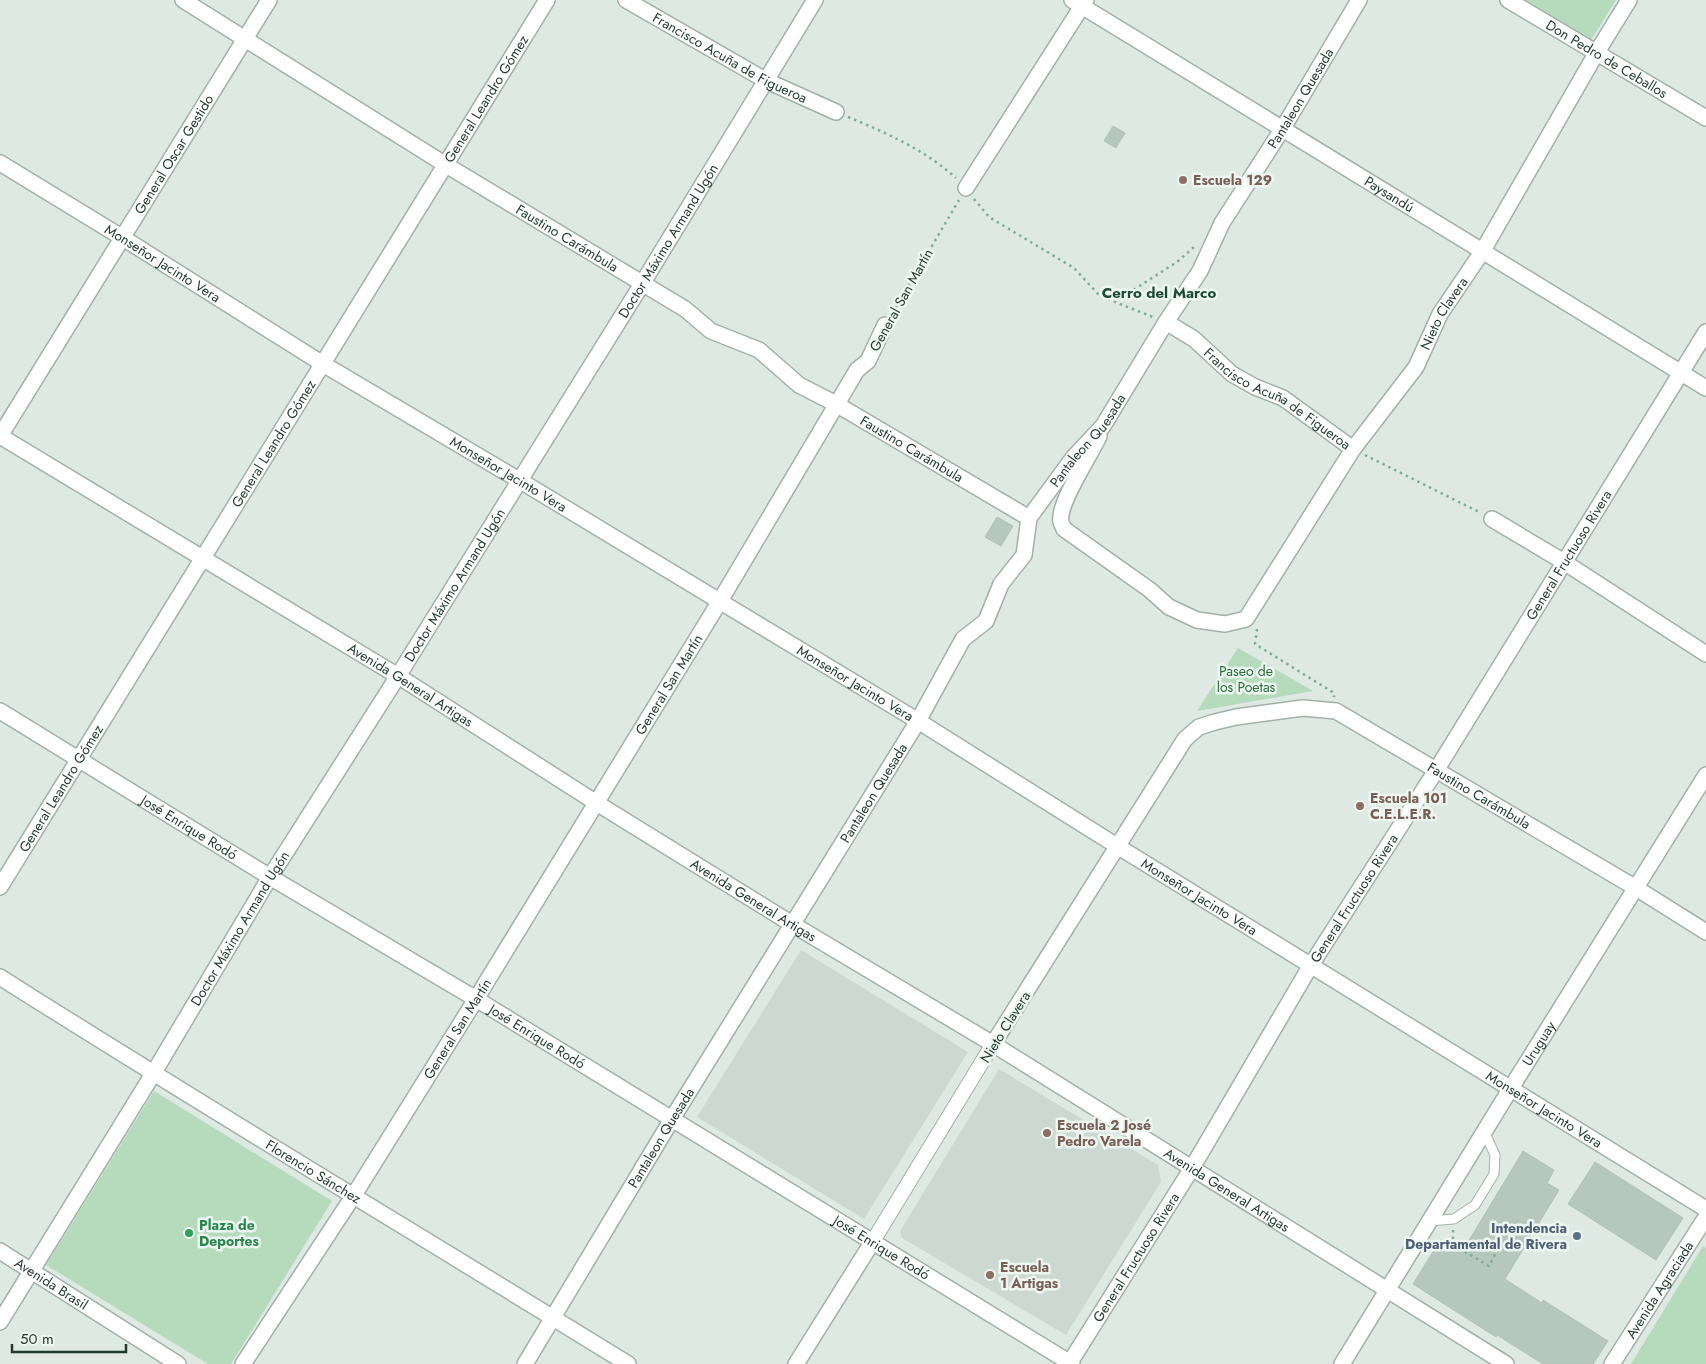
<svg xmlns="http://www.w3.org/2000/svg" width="1706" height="1364" font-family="Jost,sans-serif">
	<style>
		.built { fill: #ccd9d2 }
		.green { fill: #b6dbbc }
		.building { fill: #b6c7be; stroke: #b0c3b9 }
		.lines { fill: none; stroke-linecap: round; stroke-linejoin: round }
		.service-casing { stroke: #a1b1a9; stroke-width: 11 }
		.pedestrian-casing { stroke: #a1b1a9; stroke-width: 16 }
		.minor-casing { stroke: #a1b1a9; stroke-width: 18 }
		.path { stroke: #7ead99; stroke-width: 2.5; stroke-dasharray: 2.5 4; stroke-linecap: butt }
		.service { stroke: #fff; stroke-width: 9 }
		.pedestrian { stroke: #fff; stroke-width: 14 }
		.minor { stroke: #fff; stroke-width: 15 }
		.education-dot { fill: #8d6e63; stroke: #eef6f1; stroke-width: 2 }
		.leisure-dot { fill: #2e9e5b; stroke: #eef6f1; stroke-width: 2 }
		.service-dot { fill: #5c6f8a; stroke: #eef6f1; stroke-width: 2 }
		.labels { text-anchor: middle; stroke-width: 5; stroke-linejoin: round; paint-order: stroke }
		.street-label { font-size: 14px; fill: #1f392f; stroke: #eef6f1 }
		.education-label { font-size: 14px; font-weight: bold; fill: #785e54; stroke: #eef6f1; text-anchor: start }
		.park-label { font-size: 14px; fill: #2a6f3d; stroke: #eef6f1 }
		.leisure-label { font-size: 14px; font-weight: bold; fill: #27864d; stroke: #eef6f1; text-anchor: start }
		.service-label { font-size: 14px; font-weight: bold; fill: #4e5e75; stroke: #eef6f1; text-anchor: end }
		.neighbourhood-label { font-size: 15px; font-weight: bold; fill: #1c4a3a; stroke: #eef6f1 }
	</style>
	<rect width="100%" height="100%" fill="#dee9e3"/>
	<path class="built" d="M 801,950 L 968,1052 L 864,1219 L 697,1117 Z
		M 999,1069 L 1158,1165 L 1161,1182 L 1066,1335 L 902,1238 L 900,1231 Z"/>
	<path class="green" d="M 1526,0 L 1616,0 L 1591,40 Z
		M 1238,648 L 1313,691 L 1197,711 Z
		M 154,1091 L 332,1201 L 231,1364 L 208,1364 L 46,1265 Z
		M 1703,1246 L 1706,1248 L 1706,1364 L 1631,1364 Z"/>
	<path class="building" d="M 1113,126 L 1125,133 L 1116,148 L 1104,141 Z
		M 997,517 L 1013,526 L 1001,546 L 985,537 Z
		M 1523,1151 L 1554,1170 L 1547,1183 L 1559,1190 L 1505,1279 L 1542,1303 L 1543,1300 L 1608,1341 L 1593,1364 L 1543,1364 L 1497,1335 L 1496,1337 L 1413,1284 L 1441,1239 L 1462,1252 Z
		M 1595,1162 L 1683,1218 L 1656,1260 L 1568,1204 Z"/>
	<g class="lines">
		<g class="service-casing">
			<path id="service" d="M 1429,1221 L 1454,1219 L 1475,1205 L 1494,1174 L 1495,1155 L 1484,1131"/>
		</g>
		<g class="pedestrian-casing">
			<path id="pedestrian" d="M 873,1241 L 993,1044"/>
		</g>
		<g class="minor-casing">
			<g id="minor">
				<path id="s1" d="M 183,0 L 446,165 L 685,309 L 711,331 L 759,350 L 799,385 L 836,404 L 1029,518"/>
				<path id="s2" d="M 626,0 L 767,81 L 836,112"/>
				<path id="s3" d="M 1072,0 L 1706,388"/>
				<path id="s4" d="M 1508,0 L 1706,118"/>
				<path id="s5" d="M 0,163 L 123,238 L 323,364 L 519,480 L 918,721 L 1117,846 L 1706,1209"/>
				<path d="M 966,188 L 1086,0"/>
				<path id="s6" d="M 1166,322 L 1194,339 L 1232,374 L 1255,387 L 1283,398 L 1353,449"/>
				<path id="s7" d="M 0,436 L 398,676 L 595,802 L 792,924 L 993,1044 L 1506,1364"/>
				<path id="s8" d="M 0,436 L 269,0"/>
				<path id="s9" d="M 1099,436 C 1091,455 1057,504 1061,522 C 1061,523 1064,528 1064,529 L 1150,590 L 1169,607 L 1197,620 L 1225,624 L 1246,619 L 1353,449 L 1416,367 L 1440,314 L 1482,252 L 1597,52 L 1629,0"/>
				<path d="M 1492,519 L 1564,562 L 1706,654"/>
				<path id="s10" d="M 0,711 L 270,877 L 476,999 L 1072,1364"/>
				<path id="s11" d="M 0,887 L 547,0"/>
				<path id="s12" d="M 0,977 C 208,1109 419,1235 628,1364"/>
				<path id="s13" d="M 993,1044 L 1185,739 L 1199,727 L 1215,722 L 1236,717 L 1303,708 L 1336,711 L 1636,888 L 1706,932"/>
				<path id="s14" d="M 0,1251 L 178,1364"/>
				<path id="s15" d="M 0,1322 L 153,1074 L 270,877 L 398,676 L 642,284 L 815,0"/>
				<path id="s16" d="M 243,1364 L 354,1195 L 476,999 L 720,601 L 857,370 L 868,361 L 885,325"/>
				<path id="s17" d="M 525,1364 L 672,1119 L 918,721 L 963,639 L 986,621 L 1001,584 L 1024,555 L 1029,518 L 1073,458 L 1103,426 L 1166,322 L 1200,271 L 1222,223 L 1283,128 L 1359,0"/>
				<path d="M 796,1364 L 873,1241"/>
				<path id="s18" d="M 1069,1364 L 1192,1168 L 1311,965 L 1437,769 L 1706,332"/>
				<path id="s19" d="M 1342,1364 L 1511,1088 L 1706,775"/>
				<path id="s20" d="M 1612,1364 L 1706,1217"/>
			</g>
		</g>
		<path class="path" d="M 848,117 C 887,133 925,150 956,178
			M 974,199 L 989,217 L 1074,268 L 1100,296 L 1153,317
			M 1103,296 L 1124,296 L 1177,262 L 1194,247
			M 892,314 L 959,200
			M 1365,455 L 1479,512
			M 1257,629 L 1255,644 L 1334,693 L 1334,697
			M 1453,1230 L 1453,1238 L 1462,1250 L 1489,1266 L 1499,1247"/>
		<use href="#service" class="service"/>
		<use href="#pedestrian" class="pedestrian"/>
		<use href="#minor" class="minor"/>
	</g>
	<g class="education-dot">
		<circle cx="1183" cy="180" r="5"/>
		<circle cx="1360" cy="806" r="5"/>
		<circle cx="1047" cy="1133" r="5"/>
		<circle cx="990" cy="1275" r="5"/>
	</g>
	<circle class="leisure-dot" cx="189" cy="1233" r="5"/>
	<circle class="service-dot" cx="1577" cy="1236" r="5"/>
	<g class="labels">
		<g class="street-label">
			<text dy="5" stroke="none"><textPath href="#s2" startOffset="119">Francisco Acuña de Figueroa</textPath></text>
			<text dy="5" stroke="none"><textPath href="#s4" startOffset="115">Don Pedro de Ceballos</textPath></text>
			<text dy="5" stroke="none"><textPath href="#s17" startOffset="1492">Pantaleon Quesada</textPath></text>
			<text dy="5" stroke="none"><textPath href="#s11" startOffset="926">General Leandro Gómez</textPath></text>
			<text dy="5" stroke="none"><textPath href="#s8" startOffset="331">General Oscar Gestido</textPath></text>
			<text dy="5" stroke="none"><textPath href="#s3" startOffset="372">Paysandú</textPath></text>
			<text dy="5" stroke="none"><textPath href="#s1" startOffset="452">Faustino Carámbula</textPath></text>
			<text dy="5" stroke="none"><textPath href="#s15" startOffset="1271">Doctor Máximo Armand Ugón</textPath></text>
			<text dy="5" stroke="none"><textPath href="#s5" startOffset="191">Monseñor Jacinto Vera</textPath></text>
			<text transform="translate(901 300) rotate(-61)" y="5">General San Martín</text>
			<text dy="5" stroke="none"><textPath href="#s9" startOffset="679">Nieto Clavera</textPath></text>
			<text dy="5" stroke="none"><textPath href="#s6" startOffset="136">Francisco Acuña de Figueroa</textPath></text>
			<text dy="5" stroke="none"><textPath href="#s17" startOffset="1088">Pantaleon Quesada</textPath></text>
			<text dy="5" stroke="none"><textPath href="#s11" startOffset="521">General Leandro Gómez</textPath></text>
			<text dy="5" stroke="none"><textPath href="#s1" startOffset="858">Faustino Carámbula</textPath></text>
			<text dy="5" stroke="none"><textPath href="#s5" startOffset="596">Monseñor Jacinto Vera</textPath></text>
			<text dy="5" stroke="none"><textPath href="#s18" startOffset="951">General Fructuoso Rivera</textPath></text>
			<text dy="5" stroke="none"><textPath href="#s15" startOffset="866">Doctor Máximo Armand Ugón</textPath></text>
			<text dy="5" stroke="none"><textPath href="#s5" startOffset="1001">Monseñor Jacinto Vera</textPath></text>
			<text dy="5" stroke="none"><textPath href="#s16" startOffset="802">General San Martín</textPath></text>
			<text dy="5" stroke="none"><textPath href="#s7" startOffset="480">Avenida General Artigas</textPath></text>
			<text dy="5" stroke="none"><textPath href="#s11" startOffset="116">General Leandro Gómez</textPath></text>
			<text dy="5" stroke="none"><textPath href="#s17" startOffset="669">Pantaleon Quesada</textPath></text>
			<text dy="5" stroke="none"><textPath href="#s13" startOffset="684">Faustino Carámbula</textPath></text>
			<text dy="5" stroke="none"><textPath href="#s10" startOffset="222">José Enrique Rodó</textPath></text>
			<text dy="5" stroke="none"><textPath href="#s5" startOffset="1406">Monseñor Jacinto Vera</textPath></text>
			<text dy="5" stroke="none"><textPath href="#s18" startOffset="546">General Fructuoso Rivera</textPath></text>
			<text dy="5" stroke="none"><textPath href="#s7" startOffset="885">Avenida General Artigas</textPath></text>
			<text dy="5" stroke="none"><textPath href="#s15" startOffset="461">Doctor Máximo Armand Ugón</textPath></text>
			<text transform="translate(1005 1027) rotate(-58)" y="5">Nieto Clavera</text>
			<text dy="5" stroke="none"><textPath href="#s16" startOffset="398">General San Martín</textPath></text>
			<text dy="5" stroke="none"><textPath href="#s10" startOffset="628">José Enrique Rodó</textPath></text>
			<text dy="5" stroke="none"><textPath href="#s19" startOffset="376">Uruguay</textPath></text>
			<text dy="5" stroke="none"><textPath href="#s5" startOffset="1811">Monseñor Jacinto Vera</textPath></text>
			<text dy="5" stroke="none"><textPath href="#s17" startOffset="264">Pantaleon Quesada</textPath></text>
			<text dy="5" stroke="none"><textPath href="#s12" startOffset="369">Florencio Sánchez</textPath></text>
			<text dy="5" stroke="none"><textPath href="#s7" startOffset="1440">Avenida General Artigas</textPath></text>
			<text dy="5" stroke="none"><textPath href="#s10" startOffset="1032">José Enrique Rodó</textPath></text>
			<text dy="5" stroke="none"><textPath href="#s18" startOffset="126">General Fructuoso Rivera</textPath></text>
			<text dy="5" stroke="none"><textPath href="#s14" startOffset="61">Avenida Brasil</textPath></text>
			<text dy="5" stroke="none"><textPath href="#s20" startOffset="88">Avenida Agraciada</textPath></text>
		</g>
		<g class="education-label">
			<text x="1193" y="185">Escuela 129</text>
			<text x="1370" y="803">Escuela 101<tspan x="1370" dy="16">C.E.L.E.R.</tspan></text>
			<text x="1057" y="1130">Escuela 2 José<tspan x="1057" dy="16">Pedro Varela</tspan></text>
			<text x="1000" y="1272">Escuela<tspan x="1000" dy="16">1 Artigas</tspan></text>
		</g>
		<g class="park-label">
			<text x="1246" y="676">Paseo de<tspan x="1246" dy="16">los Poetas</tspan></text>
		</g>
		<g class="leisure-label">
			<text x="199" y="1230">Plaza de<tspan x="199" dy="16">Deportes</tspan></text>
		</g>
		<g class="service-label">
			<text x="1567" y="1233">Intendencia<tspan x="1567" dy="16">Departamental de Rivera</tspan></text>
		</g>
		<g class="neighbourhood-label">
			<text x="1159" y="298">Cerro del Marco</text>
		</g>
	</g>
	<path d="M12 1344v8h114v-8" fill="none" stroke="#1f392f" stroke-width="2.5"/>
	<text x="20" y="1344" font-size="15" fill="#1f392f" stroke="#eef6f1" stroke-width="4" paint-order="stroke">50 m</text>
</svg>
